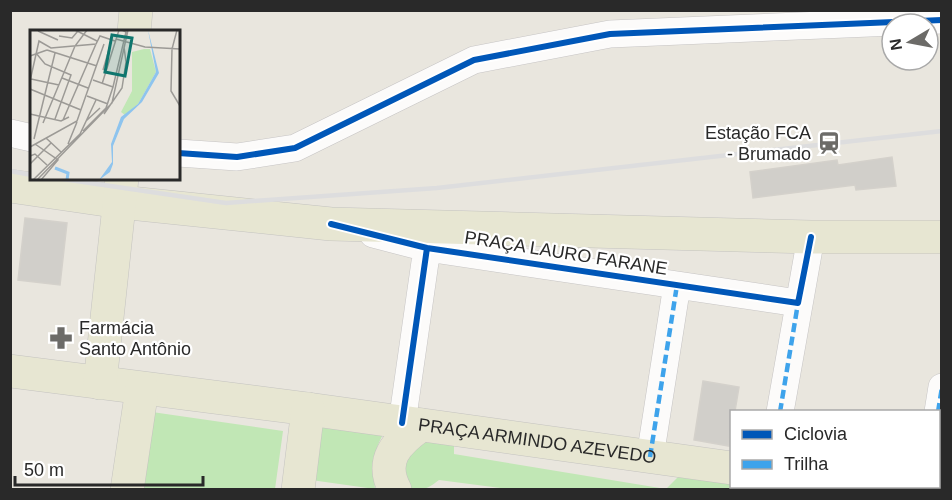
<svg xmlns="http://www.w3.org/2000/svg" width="952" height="500" font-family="Arial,sans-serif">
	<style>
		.green { fill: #c1e7b5 }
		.building { fill: #d1cfca; stroke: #d4d1cb; stroke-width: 1.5 }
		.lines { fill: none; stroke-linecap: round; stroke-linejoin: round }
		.minor-casing { stroke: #c6c4c4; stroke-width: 28 }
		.major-casing { stroke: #c4c3c0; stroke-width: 34 }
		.minor { stroke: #fcfbfa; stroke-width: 27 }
		.major { stroke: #e7e6d2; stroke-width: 33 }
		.rail { stroke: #ddddde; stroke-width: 4.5 }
		.quiet { stroke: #3ea3eb; stroke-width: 4.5; stroke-dasharray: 9 4.5; stroke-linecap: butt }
		.cycleway-casing { stroke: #fff; stroke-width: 10 }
		.cycleway { stroke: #0057b8; stroke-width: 6 }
		.labels { text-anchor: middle; stroke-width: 4.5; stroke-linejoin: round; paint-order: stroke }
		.poi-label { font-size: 18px; fill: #292929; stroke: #fff; text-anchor: end }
		.street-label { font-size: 18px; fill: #292929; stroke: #fff }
		.inset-river { fill: none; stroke: #8ec4ee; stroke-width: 3 }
		.inset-road { fill: none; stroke: #9c9a96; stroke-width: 1.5 }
		.view { fill: #0f766e; fill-opacity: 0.15; stroke: #0f766e; stroke-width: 3 }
		.inset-edge { fill: none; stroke: #292929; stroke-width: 3 }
	</style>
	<rect width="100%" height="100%" fill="#e9e6de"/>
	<path class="green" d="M 152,412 L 283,431 L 275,489 L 141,490 Z
		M 320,423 L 385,431 C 372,453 373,464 375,489 L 311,480 Z
		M 454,438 L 454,454 L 666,489 L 682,473 L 731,480 L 732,486 L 771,487 L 790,489 L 516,490 L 439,480 C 429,488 420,493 407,488 L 397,457 L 416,439 Z"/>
	<path class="building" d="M 892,157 L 896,186 L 856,190 L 855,185 L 753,198 L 750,172 L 837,160 L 838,165 Z
		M 25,218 L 67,223 L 60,285 L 18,280 Z
		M 703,381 L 739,387 L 735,411 L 732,411 L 729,446 L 694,440 Z"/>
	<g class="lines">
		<g class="minor-casing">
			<path id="minor" d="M 10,133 L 32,138
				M 178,153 L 237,157 L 295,148 L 474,60 L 610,34 L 942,20
				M 373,234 L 427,248 L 798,303
				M 780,412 L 811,237
				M 938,412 L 942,387
				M 402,423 L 427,248
				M 650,457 L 677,285
				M 926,490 L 927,486"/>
		</g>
		<g class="major-casing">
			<g id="major">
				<path d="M 134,32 L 136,10"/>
				<path d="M 10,186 L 120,202 L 331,224 L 811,237 L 942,237"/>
				<path id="s1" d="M 10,371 L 308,409 L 732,468"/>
				<path d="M 100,383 L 122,178"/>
				<path d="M 866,486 L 888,490"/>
				<path d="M 127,490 L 142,389"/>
				<path d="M 298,490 L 308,409"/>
				<path d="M 395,490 C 379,460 397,442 421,425"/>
			</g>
		</g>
		<use href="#minor" class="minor"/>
		<use href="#major" class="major"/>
		<path class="rail" d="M 10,171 L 32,175
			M 56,178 L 226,203 L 437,188 L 942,131"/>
		<path class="quiet" d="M 780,412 L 798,303
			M 938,412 L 942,387
			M 650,457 L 677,285
			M 926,490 L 927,486"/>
		<g class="cycleway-casing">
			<path id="cycleway" d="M 178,153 L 237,157 L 295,148 L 474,60 L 610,34 L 942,20
				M 331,224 L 427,248 L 798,303 L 811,237
				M 402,423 L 427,248"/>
		</g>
		<use href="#cycleway" class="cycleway"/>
	</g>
	<defs>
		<g id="station-bare" transform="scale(1.8)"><path d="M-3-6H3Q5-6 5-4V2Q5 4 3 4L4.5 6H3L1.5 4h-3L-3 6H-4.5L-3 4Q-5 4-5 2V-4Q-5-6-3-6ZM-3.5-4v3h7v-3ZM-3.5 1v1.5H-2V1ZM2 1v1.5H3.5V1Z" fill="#6c6b68" stroke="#fff" stroke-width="2.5" paint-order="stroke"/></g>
		<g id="pharmacy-bare" transform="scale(1.8)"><path d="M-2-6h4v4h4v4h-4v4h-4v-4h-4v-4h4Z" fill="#6c6b68" stroke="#fff" stroke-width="2.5" paint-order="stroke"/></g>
	</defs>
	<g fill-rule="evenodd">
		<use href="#station-bare" x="829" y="143"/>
		<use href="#pharmacy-bare" x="61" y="338"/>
	</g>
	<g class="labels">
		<g class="poi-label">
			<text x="811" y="139">Estação FCA<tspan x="811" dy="21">- Brumado</tspan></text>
			<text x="79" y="334" text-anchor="start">Farmácia<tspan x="79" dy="21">Santo Antônio</tspan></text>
		</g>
		<g class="street-label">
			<text transform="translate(566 253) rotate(9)" y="6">PRAÇA LAURO FARANE</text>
			<text dy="6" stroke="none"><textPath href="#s1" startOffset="532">PRAÇA ARMINDO AZEVEDO</textPath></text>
		</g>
	</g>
	<g transform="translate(30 30)">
		<rect width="150" height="150" fill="#e9e6de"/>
		<path d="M 114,19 L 120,19 L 126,42 L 108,74 L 95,85 L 91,82 L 102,61 L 102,22 Z" fill="#c1e7b5"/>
		<path d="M 118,0 L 129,43 L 112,72 L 94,89 L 83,116 L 83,134 L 80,142 L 69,150 L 82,132 L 81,114 L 91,87 L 108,74 L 126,42 Z" fill="#8ec4ee"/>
		<path class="inset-river" d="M 25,138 L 38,143 L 37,150"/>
		<path class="inset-road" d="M 45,0 L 67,11M 147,0 L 142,19 L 141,61 L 150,76M 8,1 L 28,10M 29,6 L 42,8 L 48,1M 86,9 L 115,17 L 150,19M 17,20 L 67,36M 6,23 L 15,34 L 41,45 L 25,89M 0,26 L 17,20M 73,40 L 80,16M 32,48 L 58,58M 1,49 L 29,55M 63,50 L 83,57 L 96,2 L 92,0M 0,51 L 9,11 L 21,18 L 66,14 L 70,6 L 85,11M 72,54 L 89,0M 0,59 L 51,80M 57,66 L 78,74M 0,84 L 31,91 L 39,87M 74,84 L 92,58 L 96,32 L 94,17M 33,90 L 66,14M 56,91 L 70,78M 13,93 L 45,16 L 57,0M 53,101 L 76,78 L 83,57M 16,108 L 31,122M 4,109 L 25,23M 5,114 L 28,130 L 11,150M 38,114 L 47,92M 0,117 L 47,91 L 74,14M 0,126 L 5,124 L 17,135M 0,134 L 21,113M 3,150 L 50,104 L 66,70M 7,150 L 82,73 L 98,0"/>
		<path class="view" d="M 82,5 L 102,8 L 95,46 L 75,42 Z"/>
		<rect width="150" height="150" class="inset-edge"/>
	</g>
	<rect width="952" height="500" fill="none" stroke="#292929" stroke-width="24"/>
	<rect x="730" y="410" width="210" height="78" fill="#ffffff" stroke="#a9a9a9" stroke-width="1.5"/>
	<rect x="742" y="430" width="30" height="9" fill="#0057b8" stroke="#a9a9a9" stroke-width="1.5"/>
	<text x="784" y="440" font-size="18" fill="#292929">Ciclovia</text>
	<rect x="742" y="460" width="30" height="9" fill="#3ea3eb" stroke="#a9a9a9" stroke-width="1.5"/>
	<text x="784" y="470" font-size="18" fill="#292929">Trilha</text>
	<g transform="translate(910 42) rotate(260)"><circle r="28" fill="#ffffff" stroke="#a9a9a9" stroke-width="1.5"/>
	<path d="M0-4.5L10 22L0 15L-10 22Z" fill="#6c6b68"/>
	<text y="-9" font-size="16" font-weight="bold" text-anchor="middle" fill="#292929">N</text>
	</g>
	<path d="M15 476v9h188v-9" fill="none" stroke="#292929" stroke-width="3"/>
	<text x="24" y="476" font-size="18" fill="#292929" stroke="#ffffff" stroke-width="4.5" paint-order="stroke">50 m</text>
</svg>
